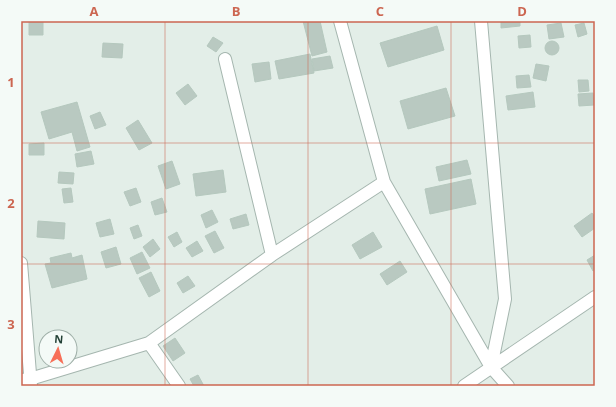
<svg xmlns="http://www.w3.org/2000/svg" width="616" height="407" font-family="'Open Sans',sans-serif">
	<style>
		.building { fill: #b9c9c1; stroke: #b5c8be }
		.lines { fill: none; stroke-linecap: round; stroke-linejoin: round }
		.minor-casing { stroke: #a5b6af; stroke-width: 14 }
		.minor { stroke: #fff; stroke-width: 12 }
		.grid { fill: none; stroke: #cc6651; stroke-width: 1; stroke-opacity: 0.55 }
		.neatline { fill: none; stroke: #cc6651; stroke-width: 1.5 }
		.grid-label { font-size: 13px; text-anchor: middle; font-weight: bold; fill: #cc6651 }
	</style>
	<rect width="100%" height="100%" fill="#e3eee8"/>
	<path class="building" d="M 29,21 L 43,21 L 43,35 L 29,35 Z
		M 303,21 L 320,21 L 327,52 L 312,56 Z
		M 501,21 L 520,21 L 520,26 L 501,28 Z
		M 561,23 L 564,37 L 549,39 L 547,25 Z
		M 584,23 L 587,34 L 578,37 L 575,25 Z
		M 437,26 L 444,50 L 388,67 L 380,43 Z
		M 530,35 L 531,47 L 519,48 L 518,36 Z
		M 213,37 L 223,43 L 216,52 L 207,46 Z
		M545 48a7 7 0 1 1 14 0a7 7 0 1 1-14 0Z
		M 103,43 L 123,44 L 122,58 L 102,57 Z
		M 310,54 L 314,73 L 279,79 L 275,61 Z
		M 330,56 L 333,68 L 314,71 L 312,59 Z
		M 269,62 L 271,79 L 255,82 L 252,64 Z
		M 536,64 L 549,66 L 546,81 L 533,78 Z
		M 529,75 L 531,87 L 517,88 L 516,76 Z
		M 578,80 L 588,80 L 589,91 L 579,92 Z
		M 188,84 L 197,96 L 185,105 L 176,93 Z
		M 446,88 L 455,116 L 408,129 L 400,101 Z
		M 533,92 L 535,107 L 508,110 L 506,96 Z
		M 593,93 L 594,105 L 579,106 L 578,94 Z
		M 77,102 L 90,147 L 77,151 L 72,132 L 49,139 L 41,112 Z
		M 100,112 L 106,125 L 95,129 L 90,116 Z
		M 138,120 L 152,143 L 139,150 L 126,128 Z
		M 44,143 L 44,155 L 29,155 L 29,144 Z
		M 91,151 L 94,164 L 77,167 L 75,154 Z
		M 467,160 L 471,174 L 439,181 L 436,167 Z
		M 172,161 L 180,184 L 166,189 L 158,166 Z
		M 223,170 L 226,192 L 196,196 L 193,174 Z
		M 59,172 L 74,173 L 73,184 L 58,183 Z
		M 471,179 L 476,204 L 430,214 L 425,189 Z
		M 71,188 L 73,202 L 64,203 L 62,189 Z
		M 136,188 L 141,202 L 130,206 L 124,192 Z
		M 162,198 L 167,212 L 155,215 L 151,202 Z
		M 212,210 L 218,222 L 206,228 L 201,215 Z
		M 592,213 L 595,217 L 595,228 L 582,237 L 574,226 Z
		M 246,214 L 249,225 L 233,229 L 230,219 Z
		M 110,219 L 114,234 L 100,237 L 96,223 Z
		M 38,221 L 65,223 L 64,239 L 37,237 Z
		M 138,225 L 142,236 L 134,239 L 130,228 Z
		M 215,231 L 224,248 L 214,253 L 205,236 Z
		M 177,232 L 182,242 L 174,247 L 168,237 Z
		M 373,232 L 382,247 L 360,259 L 352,245 Z
		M 153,239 L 160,249 L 150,257 L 143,247 Z
		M 197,241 L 203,251 L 192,257 L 186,248 Z
		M 116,247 L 121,264 L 106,268 L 101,252 Z
		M 142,252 L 150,268 L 137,274 L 130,258 Z
		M 71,253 L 72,258 L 82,255 L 87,279 L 52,288 L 45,264 L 51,263 L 50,258 Z
		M 595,255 L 595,270 L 593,271 L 587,260 Z
		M 400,261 L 407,272 L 387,285 L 380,274 Z
		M 151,272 L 160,291 L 149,297 L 139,278 Z
		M 188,276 L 195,286 L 183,293 L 177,283 Z
		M 175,338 L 185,353 L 173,361 L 163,346 Z
		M 198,375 L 204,386 L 194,386 L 190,379 Z"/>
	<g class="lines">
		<g class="minor-casing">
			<path id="minor" d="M 340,21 L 384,182 L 491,367 L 505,299 L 481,21
				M 225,59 L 272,255
				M 21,263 L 31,386
				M 149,343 L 179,386
				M 491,367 L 508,386
				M 21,380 L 30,379 L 149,343 L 272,255 L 384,182
				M 464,386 L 595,297"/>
		</g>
		<use href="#minor" class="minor"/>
	</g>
	<path class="grid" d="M 165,21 L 165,386M 308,21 L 308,386M 451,21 L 451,386M 21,143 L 595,143M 21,264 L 595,264"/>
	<rect width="616" height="407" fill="none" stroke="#f4faf7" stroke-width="44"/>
	<g transform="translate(58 349) rotate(5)"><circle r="19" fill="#f4faf7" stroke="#a0b0a9"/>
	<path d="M0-3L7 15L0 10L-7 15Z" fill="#f76f58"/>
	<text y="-6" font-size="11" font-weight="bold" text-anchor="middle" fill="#224035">N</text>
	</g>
	<rect x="22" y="22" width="572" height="363" class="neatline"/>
	<g class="grid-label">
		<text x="94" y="16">A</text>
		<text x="236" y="16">B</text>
		<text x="380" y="16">C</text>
		<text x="522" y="16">D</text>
		<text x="11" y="87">1</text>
		<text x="11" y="208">2</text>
		<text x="11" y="329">3</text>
	</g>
</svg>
